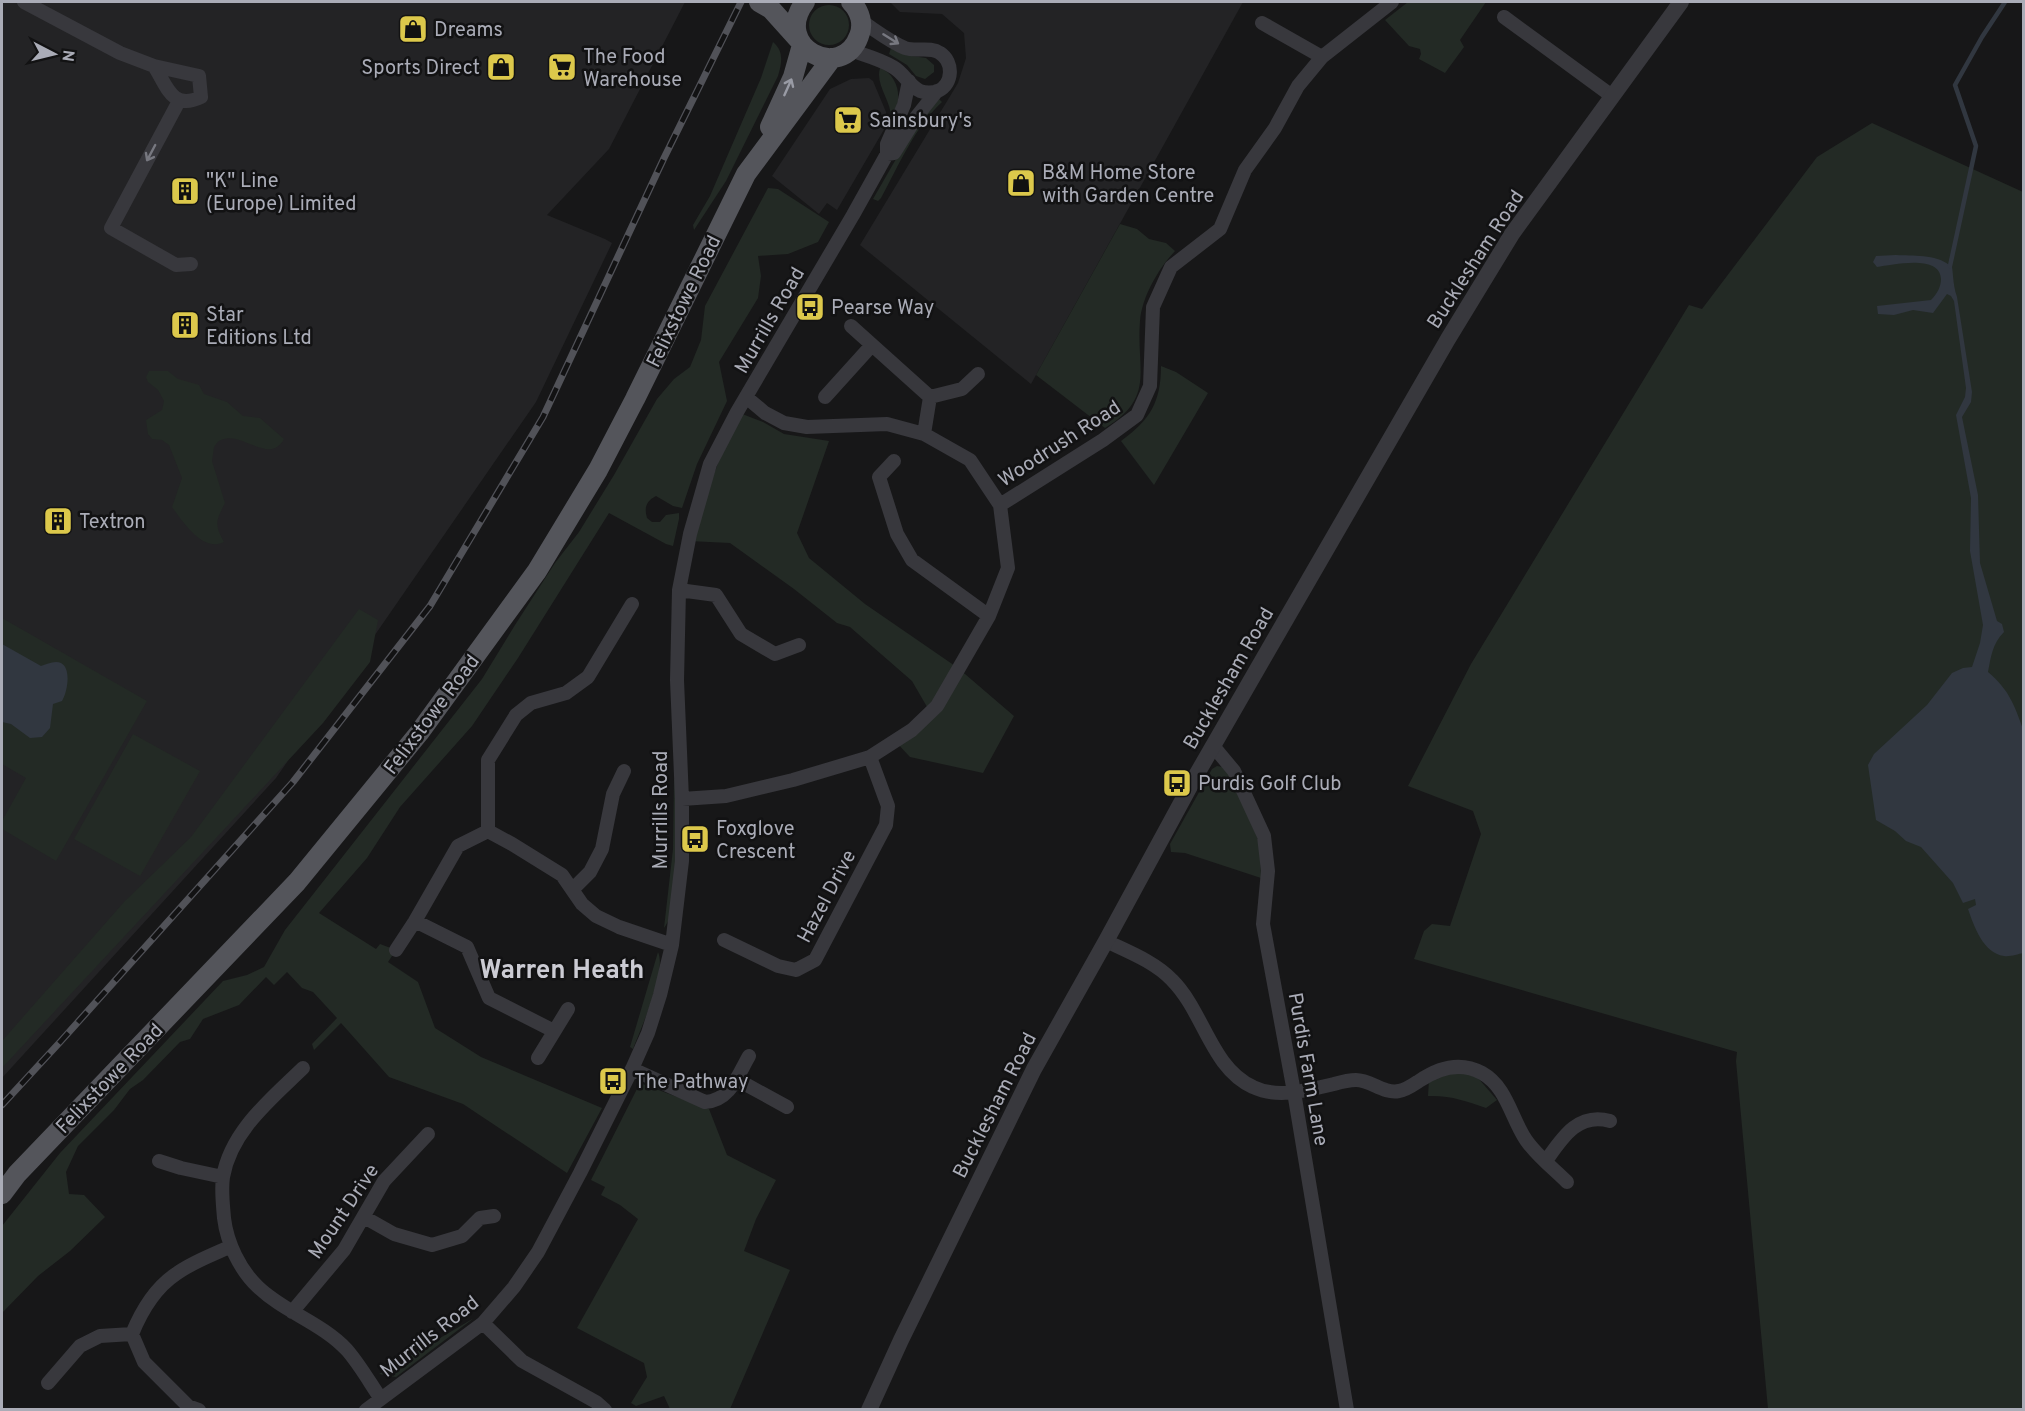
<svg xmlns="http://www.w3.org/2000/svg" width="2025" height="1411" font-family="Overpass,sans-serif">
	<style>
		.built { fill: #232325 }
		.green { fill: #232a25 }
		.water { fill: #313740 }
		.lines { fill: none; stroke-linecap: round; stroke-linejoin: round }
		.stream { stroke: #313740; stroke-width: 4.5 }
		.minor { stroke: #38383d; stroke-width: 14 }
		.tertiary { stroke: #38383d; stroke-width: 16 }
		.primary { stroke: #54555b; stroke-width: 20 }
		.rail-casing { stroke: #515258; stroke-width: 7 }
		.rail { stroke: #121213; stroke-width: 4.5; stroke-dasharray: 14; stroke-linecap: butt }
		.oneway { stroke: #777880 }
		.oneway2 { stroke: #999ba5 }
		.labels { text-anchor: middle; stroke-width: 5; stroke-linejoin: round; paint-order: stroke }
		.poi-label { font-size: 20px; fill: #aaacb7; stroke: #121213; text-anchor: start }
		.street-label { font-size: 20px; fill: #aaacb7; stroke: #121213 }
		.district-label { font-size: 26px; font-weight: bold; fill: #cbcbd3; stroke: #121213 }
	</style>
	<rect width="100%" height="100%" fill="#171718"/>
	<path class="built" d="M 2,2 L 685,2 L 609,149 L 547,215 L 605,239 L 612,243 L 536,402 L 276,778 L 2,1078 Z
		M 890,2 L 1243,2 L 1031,384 L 860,245 L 958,83 L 966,58 L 964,33 L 942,14 L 900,12 Z
		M 869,78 L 873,81 L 886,112 L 886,126 L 837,210 L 827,203 L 819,214 L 772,176 L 830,89 L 851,79 Z"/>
	<path class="green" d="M 1408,2 L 1486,2 L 1460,40 L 1464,47 L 1445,73 L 1419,59 L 1421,54 L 1420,49 L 1409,46 L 1385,20 Z
		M809 25a20 20 0 1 1 40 0a20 20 0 1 1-40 0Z
		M 773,42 C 784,51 782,63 778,76 L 726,181 L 694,230 L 693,225 L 710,196 L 761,78 Z
		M 891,48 L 906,55 L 926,58 L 934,65 L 934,72 L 925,79 L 916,76 L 907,65 L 889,54 Z
		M 880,68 C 899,75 904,102 891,117 C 891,100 875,85 880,68 Z
		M 939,99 L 942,102 C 914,128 899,165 881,198 L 878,201 L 873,199 L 915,126 Z
		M 1872,123 L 2023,192 L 2023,1409 L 1768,1409 L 1736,1061 L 1737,1052 L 1414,959 L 1424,931 L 1432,924 L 1450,926 L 1481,834 L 1473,811 L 1408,786 L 1471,664 L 1689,305 L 1702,309 L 1817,157 Z
		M 768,188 L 778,189 L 829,222 L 818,242 L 788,254 L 758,256 L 761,276 L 758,298 L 719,362 L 727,401 L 697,464 L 682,508 L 673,506 L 656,496 C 646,501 644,508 647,518 L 652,522 L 660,522 L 666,515 L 679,513 L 679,519 L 673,546 L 666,544 L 609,513 L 518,658 L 472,726 L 400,807 L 367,858 L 319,913 L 376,949 L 380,944 L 396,950 L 388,962 L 418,982 L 435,1028 L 481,1057 L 602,1108 L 567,1173 L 463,1104 L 389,1077 L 341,1023 L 314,1050 L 312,1044 L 337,1018 L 313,992 L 302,988 L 287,972 L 274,985 L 266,977 L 239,1005 L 203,1019 L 190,1039 L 180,1042 L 143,1080 L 130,1089 L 114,1110 L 78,1146 L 66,1172 L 69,1194 L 84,1195 L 105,1217 L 70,1251 L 38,1276 L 2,1313 L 2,1226 L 60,1153 L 223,981 L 247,975 L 264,967 L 285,930 L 482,679 L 515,625 L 555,563 L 579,532 L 614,475 L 657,399 L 674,379 L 690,367 L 701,340 L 705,306 Z
		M 1120,224 L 1137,229 L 1149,239 L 1166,243 L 1175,251 C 1158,269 1142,297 1140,321 C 1136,370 1156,397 1105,428 L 1036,375 Z
		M 1161,366 L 1176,372 L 1208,393 L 1154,485 L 1121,441 C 1150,420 1161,402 1161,366 Z
		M 149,371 L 168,371 L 178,379 L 199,385 L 204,394 L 227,402 L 243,416 L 260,418 L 284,439 C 269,466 242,430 221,440 C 218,441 216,444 214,447 L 212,461 L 225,503 C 216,521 214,524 224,542 C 203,553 183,522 172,507 L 182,478 L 169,445 L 162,440 L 152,439 L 148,434 L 146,420 L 162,410 L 164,401 L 158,390 L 148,382 L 146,377 Z
		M 737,412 L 763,422 L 784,434 L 829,441 L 797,533 L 809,558 L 865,604 L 958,668 L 1014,716 L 983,773 L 910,757 L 895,741 L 930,712 L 912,681 L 850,627 L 837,623 L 794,589 L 730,543 L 689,541 Z
		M 359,609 L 378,620 L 370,662 L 323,723 L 2,1068 L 2,1041 L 124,902 L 191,837 Z
		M 2,618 L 147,701 L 56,861 L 2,829 L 2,821 L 26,778 L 2,764 Z
		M 133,734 L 200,771 L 140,876 L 74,839 Z
		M 1217,766 L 1223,767 L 1230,774 L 1260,844 L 1261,878 L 1185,853 L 1171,852 L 1170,844 L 1212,769 Z
		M 674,779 L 676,779 C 677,809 682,907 664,928 L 673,849 Z
		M 658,952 C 667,971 641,1028 633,1049 L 630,1047 Z
		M 1459,1071 L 1478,1078 L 1497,1100 L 1486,1108 C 1467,1101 1449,1095 1428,1096 L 1429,1080 L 1433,1076 Z
		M 640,1083 L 709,1109 L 727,1155 L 776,1180 L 756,1219 L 744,1251 L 790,1270 L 730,1409 L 670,1409 L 664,1396 L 636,1406 L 631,1403 L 647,1377 L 644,1363 L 577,1328 L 638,1219 L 620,1205 L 601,1195 L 605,1187 L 591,1180 Z
		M 474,1318 L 396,1377 L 379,1374 Z"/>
	<path class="water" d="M 1896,255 C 1912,256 1936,254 1949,265 L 1950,257 C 1954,271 1952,283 1957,297 L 1972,392 L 1971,402 L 1962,417 L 1978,495 L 1980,563 L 1997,621 L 2002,624 L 2004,632 C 1992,644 1991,657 1988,672 C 2009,690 2014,704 2023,729 L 2023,953 C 2018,954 2010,957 2004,956 C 1983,953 1974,926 1968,909 L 1976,905 L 1975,899 L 1963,903 L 1953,883 L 1921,847 L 1906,841 L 1895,831 L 1876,820 L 1868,765 L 1874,754 L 1927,705 L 1952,673 L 1963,668 L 1972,667 L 1980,643 L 1983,625 L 1970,551 L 1971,498 L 1956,415 L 1965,397 L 1966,388 L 1954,301 L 1951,296 L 1947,294 L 1933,313 L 1913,310 L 1894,315 L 1878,314 L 1877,306 L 1931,300 C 1937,294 1941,287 1941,279 C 1940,254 1893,265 1877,267 L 1873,262 L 1876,256 Z
		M 2,644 L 41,666 C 47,664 55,660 61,663 C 72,669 67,693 62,701 L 53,704 L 50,728 L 42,737 L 30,738 L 11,724 L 2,722 Z"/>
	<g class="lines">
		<path class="stream" d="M 1950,266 L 1976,146 L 1955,85 L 1982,37 L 2005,2"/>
		<path class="minor" d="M 24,2 L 120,53 L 154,66 L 199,76 L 201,97 C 172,111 167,86 154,66
			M 1504,17 L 1612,96
			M 1262,23 L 1322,57
			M 850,50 C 864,55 880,59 893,67 C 904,73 909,86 920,91 C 925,93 933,93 938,91 C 953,84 954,62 940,53 C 930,46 916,52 905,48 C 890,42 875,30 861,21
			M 179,101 L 111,228 L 176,265 L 191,264
			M 887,154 L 894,153 L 917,116 L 937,91
			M 851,326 L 930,397 L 924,434
			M 825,397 L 872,345
			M 930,397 L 962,389 L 978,374
			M 894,461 L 879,477 L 897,534 L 912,560 L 989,616
			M 1000,505 L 1103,440 L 1137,415 L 1150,386 L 1153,307 L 1171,267 L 1220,229 L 1245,170 L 1275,128 L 1298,86 L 1322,57 L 1392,2
			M 679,590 L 716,595 L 741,634 L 775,654 L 799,645
			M 1214,747 L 1234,771 L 1264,836 L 1268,871 L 1263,924 L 1294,1092 L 1347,1410
			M 682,799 L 726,796 L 793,780 L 870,757 L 912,730 L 937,706 L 989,616 L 1008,568 L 1000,505 L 970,460 L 924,434 L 887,424 L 807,427 L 784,423 L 765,413 L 746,397
			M 488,831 L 488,760 L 516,715 L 531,703 L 566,693 L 588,677 L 632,604
			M 573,889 L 590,872 L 602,849 L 613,794 L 624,771
			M 415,921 L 467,947 L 489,998 L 554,1031
			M 724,940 L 778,966 L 796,970 L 815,960 L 886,825 L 888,806 L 870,757
			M 1106,941 C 1129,952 1155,962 1172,980 C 1204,1012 1211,1068 1253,1087 C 1278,1099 1308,1090 1334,1084 C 1341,1082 1349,1080 1356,1080 C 1371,1080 1383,1094 1399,1091 C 1406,1090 1413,1085 1419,1081 C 1438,1068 1460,1061 1482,1073 C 1507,1087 1511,1118 1526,1140 C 1537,1156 1554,1169 1567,1182
			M 396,950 L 415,921 L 458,846 L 488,831 L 512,844 L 562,875 L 582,904 L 596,916 L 619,927 L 672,945
			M 538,1058 L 568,1009
			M 303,1068 C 271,1099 231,1131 223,1177 C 221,1190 223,1205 224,1218 C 227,1243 240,1270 258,1287 C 284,1312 322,1323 347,1350 C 360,1365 370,1383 381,1399
			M 632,1069 L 705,1102 C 730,1101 738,1075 749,1056
			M 736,1079 L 787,1107
			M 159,1161 L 181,1168 L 223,1177
			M 1546,1161 C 1562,1138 1578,1112 1610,1121
			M 364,1217 L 394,1234 L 432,1245 L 462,1236 L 480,1218 L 494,1216
			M 292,1312 L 344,1250 L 384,1181 L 428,1134
			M 483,1323 L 522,1361 L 596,1402 L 605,1410
			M 48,1383 L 80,1346 L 100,1336 L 132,1334
			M 199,1410 L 188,1406 L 144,1362 L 132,1334 C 141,1312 155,1288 176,1274 C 192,1262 213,1255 231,1246
			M 366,1410 L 483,1323 L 514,1287 L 538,1252 L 580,1173 L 632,1069 L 648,1033 L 660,995 L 672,945 L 682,861 L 682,799 L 677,680 L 679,590 L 690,534 L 710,464 L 737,412 L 853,215 L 887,154 L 887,144 L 904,105 L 909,81"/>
		<path class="tertiary" d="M 869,1410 L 901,1340 L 1034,1069 L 1106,941 L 1194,779 L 1285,621 L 1448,339 L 1512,234 L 1681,2"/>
		<path class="primary" d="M 759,2 L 771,9 L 798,39
			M 805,2 C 771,47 842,83 859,36 C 864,24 860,11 851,2
			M 770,127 L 793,77 L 802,45
			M 2,1194 L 17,1174 L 297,882 L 419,733 L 537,571 L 598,470 L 635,399 L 746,174 L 832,58"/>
		<g class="rail-casing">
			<path id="rail" d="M 2,1105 L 61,1041 L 293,782 L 430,606 L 543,417 L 664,158 L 741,2"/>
		</g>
		<use href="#rail" class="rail"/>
	</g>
	<defs><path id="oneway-shaft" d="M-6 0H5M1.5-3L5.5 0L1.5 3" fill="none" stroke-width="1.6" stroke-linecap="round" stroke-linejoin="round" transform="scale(1.5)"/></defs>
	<g class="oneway">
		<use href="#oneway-shaft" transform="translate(891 39) rotate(32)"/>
		<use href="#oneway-shaft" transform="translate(151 153) rotate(118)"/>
	</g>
	<use class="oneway2" href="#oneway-shaft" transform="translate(788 87) rotate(-66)"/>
	<defs>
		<g id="shop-square" transform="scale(1.5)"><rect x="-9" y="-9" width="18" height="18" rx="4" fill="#dcc84b" stroke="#121213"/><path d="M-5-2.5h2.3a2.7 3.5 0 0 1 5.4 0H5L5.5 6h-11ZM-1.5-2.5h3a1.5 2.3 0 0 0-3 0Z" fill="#111"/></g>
		<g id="supermarket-square" transform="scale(1.5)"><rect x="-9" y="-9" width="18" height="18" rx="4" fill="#dcc84b" stroke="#121213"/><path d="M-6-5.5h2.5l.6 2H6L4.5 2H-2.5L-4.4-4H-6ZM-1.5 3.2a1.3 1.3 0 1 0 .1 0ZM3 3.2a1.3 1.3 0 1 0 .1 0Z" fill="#111"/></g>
		<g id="building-square" transform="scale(1.5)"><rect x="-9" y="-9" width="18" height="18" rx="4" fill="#dcc84b" stroke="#121213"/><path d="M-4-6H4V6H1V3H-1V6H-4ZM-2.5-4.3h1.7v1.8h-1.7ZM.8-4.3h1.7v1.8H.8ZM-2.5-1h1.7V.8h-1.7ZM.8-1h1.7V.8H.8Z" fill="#111"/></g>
		<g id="bus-square" transform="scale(1.5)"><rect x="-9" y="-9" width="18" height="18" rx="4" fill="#dcc84b" stroke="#121213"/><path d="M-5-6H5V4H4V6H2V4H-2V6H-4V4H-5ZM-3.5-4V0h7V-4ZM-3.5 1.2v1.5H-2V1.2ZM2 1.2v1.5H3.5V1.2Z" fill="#111"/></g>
	</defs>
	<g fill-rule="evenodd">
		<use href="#shop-square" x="413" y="29"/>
		<use href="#shop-square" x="501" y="67"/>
		<use href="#supermarket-square" x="562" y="67"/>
		<use href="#supermarket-square" x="848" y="120"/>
		<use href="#shop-square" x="1021" y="183"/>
		<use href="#building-square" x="185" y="191"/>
		<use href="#bus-square" x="810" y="307"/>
		<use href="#building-square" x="185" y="325"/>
		<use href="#building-square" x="58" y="521"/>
		<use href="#bus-square" x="1177" y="783"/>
		<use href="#bus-square" x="695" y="839"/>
		<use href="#bus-square" x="613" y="1081"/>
	</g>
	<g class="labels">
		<g class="poi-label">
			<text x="434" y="36">Dreams</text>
			<text x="583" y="63">The Food<tspan x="583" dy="23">Warehouse</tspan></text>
			<text x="480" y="74" text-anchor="end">Sports Direct</text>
			<text x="869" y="127">Sainsbury's</text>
			<text x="1042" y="179">B&amp;M Home Store<tspan x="1042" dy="23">with Garden Centre</tspan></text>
			<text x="206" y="187">"K" Line<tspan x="206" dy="23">(Europe) Limited</tspan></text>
			<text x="831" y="314">Pearse Way</text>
			<text x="206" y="321">Star<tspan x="206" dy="23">Editions Ltd</tspan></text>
			<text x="79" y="528">Textron</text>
			<text x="1198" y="790">Purdis Golf Club</text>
			<text x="716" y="835">Foxglove<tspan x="716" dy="23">Crescent</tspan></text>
			<text x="634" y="1088">The Pathway</text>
		</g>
		<g class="street-label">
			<text transform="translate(1475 259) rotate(-57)" y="7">Bucklesham Road</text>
			<text transform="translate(683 301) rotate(-64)" y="7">Felixstowe Road</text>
			<text transform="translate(769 320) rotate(-60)" y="7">Murrills Road</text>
			<text transform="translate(1059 443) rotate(-33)" y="7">Woodrush Road</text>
			<text transform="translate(1228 678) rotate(-60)" y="7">Bucklesham Road</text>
			<text transform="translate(431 714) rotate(-53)" y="7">Felixstowe Road</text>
			<text transform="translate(660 810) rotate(-90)" y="7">Murrills Road</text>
			<text transform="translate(826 896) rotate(-62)" y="7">Hazel Drive</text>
			<text transform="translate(1309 1069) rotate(80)" y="7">Purdis Farm Lane</text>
			<text transform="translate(109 1078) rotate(-46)" y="7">Felixstowe Road</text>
			<text transform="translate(994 1105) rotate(-63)" y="7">Bucklesham Road</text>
			<text transform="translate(343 1211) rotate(-56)" y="7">Mount Drive</text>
			<text transform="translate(429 1336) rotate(-38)" y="7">Murrills Road</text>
		</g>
		<g class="district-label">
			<text x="562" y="978">Warren Heath</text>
		</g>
	</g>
	<rect width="2025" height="1411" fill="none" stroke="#aaacb7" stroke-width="6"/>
	<g transform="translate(54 54) rotate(97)" stroke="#121213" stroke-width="4.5" paint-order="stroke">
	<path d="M0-4.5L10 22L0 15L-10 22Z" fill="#aaacb7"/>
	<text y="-9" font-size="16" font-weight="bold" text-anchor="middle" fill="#aaacb7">N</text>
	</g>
</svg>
